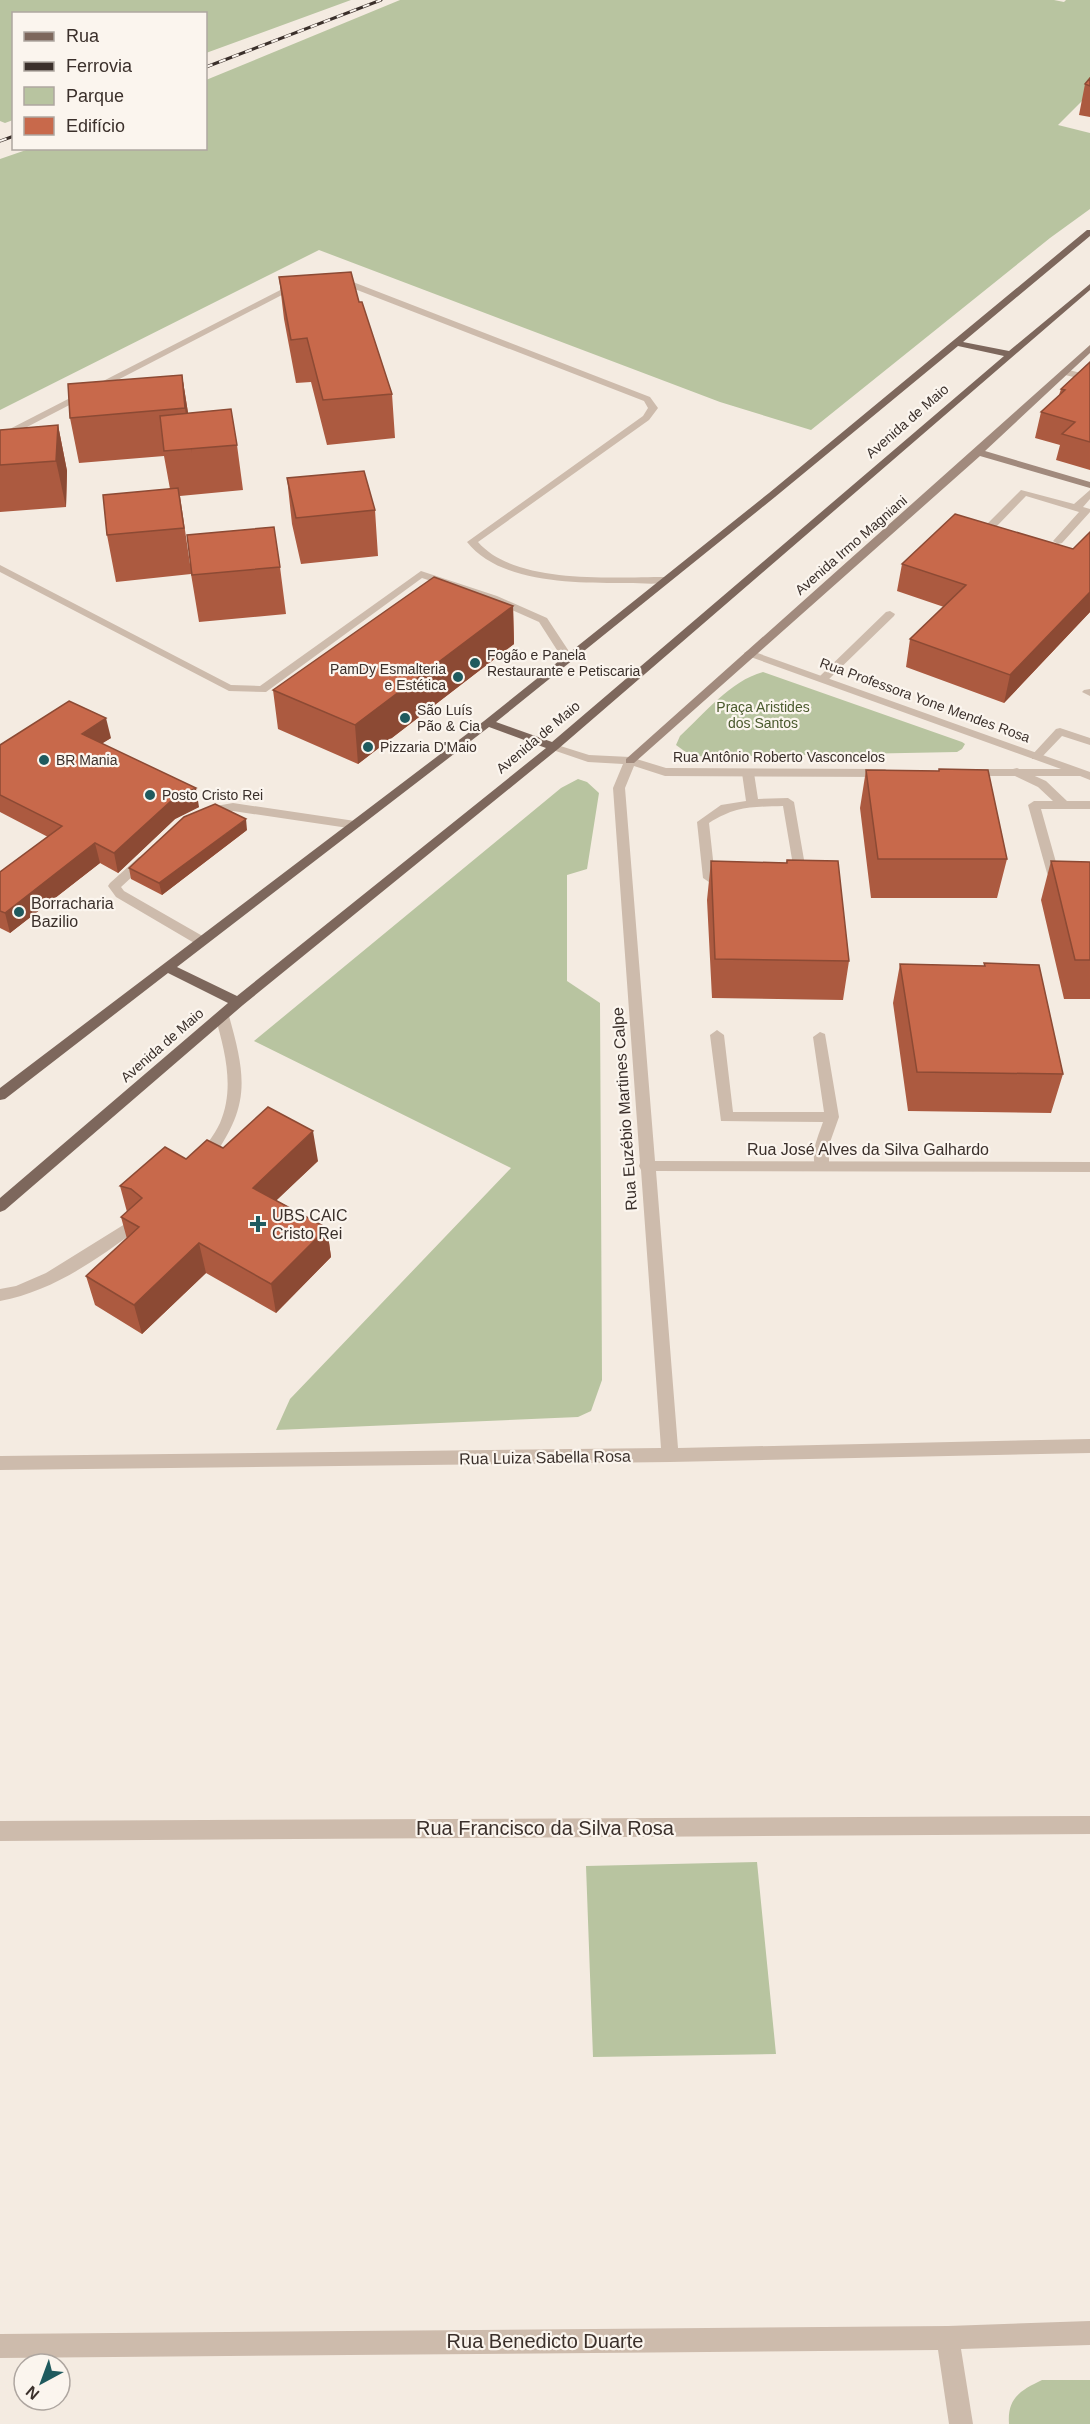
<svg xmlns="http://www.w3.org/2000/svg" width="1090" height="2424" font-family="Arial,sans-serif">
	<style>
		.green { fill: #b8c4a0 }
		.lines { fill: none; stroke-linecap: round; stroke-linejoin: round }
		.lane { fill: #cdbbac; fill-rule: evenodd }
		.street { fill: #cdbbac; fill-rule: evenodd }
		.secondary { fill: #a18a7d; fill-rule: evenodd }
		.primary { fill: #7d675c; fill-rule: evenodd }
		.rail-casing { stroke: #3b302b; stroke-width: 3 }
		.rail { stroke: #fbf5ee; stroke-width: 2; stroke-dasharray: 7; stroke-linecap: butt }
		.wall { fill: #ac5a40 }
		.shaded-wall { fill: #8c4a34 }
		.building { fill: #c8694b; stroke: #8c4a34; stroke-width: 1.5 }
		.poi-dot { fill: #1f5a5e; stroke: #fbf5ee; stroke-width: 2 }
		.labels { text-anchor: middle; stroke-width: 4.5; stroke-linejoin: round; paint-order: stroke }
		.far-street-label { font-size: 14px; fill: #3b302b; stroke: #fbf5ee }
		.far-poi-label { font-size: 14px; fill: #3b302b; stroke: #fbf5ee; text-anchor: start }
		.far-park-label { font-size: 14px; fill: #4a5a2e; stroke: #fbf5ee }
		.poi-label { font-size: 16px; fill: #3b302b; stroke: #fbf5ee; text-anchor: start }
		.street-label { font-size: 16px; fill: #3b302b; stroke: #fbf5ee }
		.near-street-label { font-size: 20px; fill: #3b302b; stroke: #fbf5ee }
	</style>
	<rect width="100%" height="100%" fill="#f4ebe1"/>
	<path class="green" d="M 0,0 L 351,0 L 206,53 L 206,14 L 14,14 L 13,120 L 5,123 L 0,121 Z
		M 400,0 L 1054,0 L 1064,2 L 1066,0 L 1090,0 L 1090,93 L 1058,125 L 1090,133 L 1090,209 L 1050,238 L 811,430 L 720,402 L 319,250 L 0,410 L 0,159 L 29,149 L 206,148 L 206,80 Z
		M 763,672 L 962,742 L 965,744 L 962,749 L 957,752 L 704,757 L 687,753 L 676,745 L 680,736 C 704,714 730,681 763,672 Z
		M 578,779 L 587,782 L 599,793 L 587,869 L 567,875 L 567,981 L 600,1003 L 602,1380 L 591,1411 L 578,1417 L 276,1430 L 290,1399 L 511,1168 L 254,1041 L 561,788 Z
		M 757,1862 L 776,2054 L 593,2057 L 586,1866 Z
		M 1042,2380 L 1090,2380 L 1090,2424 L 1009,2424 C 1007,2398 1021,2390 1042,2380 Z"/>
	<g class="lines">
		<path class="lane" d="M 334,277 L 340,277 L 650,397 L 658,408 L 649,420 L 478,542 C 515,585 613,577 665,577 L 669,578 L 669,582 C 656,585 641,583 627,583 C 578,583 500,584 467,542 L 643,416 L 648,408 L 644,401 L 334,281 Z
			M 296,282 L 303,284 L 0,441 L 0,434 Z
			M 1021,490 L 1074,504 L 1090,490 L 1090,499 L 1083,507 L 1090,509 L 1090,512 L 1062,543 L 1058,544 L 1053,541 L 1079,512 L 1026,496 L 996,527 L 988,527 L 988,523 Z
			M 0,565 L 231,685 L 260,686 L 421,571 L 497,596 L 547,618 L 574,659 L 568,662 L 564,661 L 539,622 L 489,600 L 422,578 L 266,692 L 229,691 L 0,572 Z
			M 890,611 L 895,614 L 894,616 L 827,681 L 819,681 L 819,677 L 886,612 Z
			M 1090,689 L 1090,696 L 1082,692 L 1084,690 Z
			M 1060,728 L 1090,738 L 1090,745 L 1062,736 L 1040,759 L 1032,759 L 1032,755 L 1056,729 Z
			M 1017,768 L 1046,781 L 1067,801 L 1090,801 L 1090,809 L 1041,809 L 1059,873 L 1057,876 L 1049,876 L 1047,873 L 1028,805 L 1034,801 L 1053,801 L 1038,787 L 1013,775 L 1013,769 Z
			M 748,769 L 754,773 L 758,799 L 788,798 L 794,802 L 807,877 L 805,880 L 797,880 L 795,877 L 783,806 C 751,807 736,806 709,823 L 715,878 L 709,882 L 703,878 L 697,822 L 721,805 L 746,801 L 742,773 Z
			M 233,803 L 355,821 L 361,825 L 355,829 L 233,811 L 204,816 L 198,812 L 204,808 Z
			M 143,856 L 147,857 L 149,860 L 147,863 L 121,887 L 124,891 L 206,938 L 208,941 L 206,944 L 196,944 L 116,897 L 108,886 L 110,883 L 139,857 Z
			M 222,1011 L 229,1016 C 247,1080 250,1107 209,1163 L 204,1164 L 197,1159 C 204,1147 214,1136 220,1123 C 235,1088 225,1051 215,1016 Z
			M 717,1030 L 724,1035 L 733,1112 L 824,1112 L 813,1037 L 820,1032 L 825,1034 L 839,1117 L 829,1145 L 829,1166 L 827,1170 L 817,1170 C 809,1155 818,1137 823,1122 L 721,1121 L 710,1035 Z
			M 133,1219 L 138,1221 L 141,1225 L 138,1229 C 96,1260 53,1291 0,1301 L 0,1289 L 16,1286 L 46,1273 Z"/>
		<path class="street" d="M 1064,369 L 1090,375 L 1090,381 L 1061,374 L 1060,372 Z
			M 749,650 L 1090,772 L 1090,780 L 1080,776 L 965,776 L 965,770 L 969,769 L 1061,769 L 745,655 L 744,653 Z
			M 554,744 L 589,755 L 630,757 L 666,768 L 885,769 L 891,773 L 885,777 L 665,776 L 634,766 L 625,788 L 655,1161 L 1090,1162 L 1090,1172 L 656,1171 L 678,1448 L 1090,1439 L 1090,1453 L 670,1462 L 0,1470 L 0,1456 L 661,1448 L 641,1170 L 639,1166 L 640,1163 L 613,788 L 623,764 L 588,762 L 550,749 L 548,747 Z
			M 1090,1816 L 1090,1834 L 0,1841 L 0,1821 Z
			M 1090,2321 L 1090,2345 L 961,2349 L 973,2424 L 949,2424 L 938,2350 L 0,2358 L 0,2334 L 948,2326 Z"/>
		<path class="secondary" d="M 1090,345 L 1090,353 L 985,451 L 1090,482 L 1090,488 L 980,456 L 634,763 L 626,763 L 626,759 Z"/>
		<path class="primary" d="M 1087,230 L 1090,230 L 1090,236 L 963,342 L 1009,351 L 1090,284 L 1090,290 L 558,749 L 243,1005 L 5,1210 L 0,1212 L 0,1198 L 228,1003 L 168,973 L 5,1099 L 0,1100 L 0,1088 L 484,721 L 769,493 ZM 958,346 L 1004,356 L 552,742 L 496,722 L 775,497 ZM 489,727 L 546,748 L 237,996 L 177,967 Z"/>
		<g class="rail-casing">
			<path id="rail" d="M 206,67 L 381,0
				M 0,141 L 14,136"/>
		</g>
		<use href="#rail" class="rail"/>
	</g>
	<path class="wall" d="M 1090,78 L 1090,117 L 1079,115 L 1085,84 Z
		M 279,277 L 359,302 L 392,394 L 395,438 L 327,445 L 311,382 L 296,383 L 284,319 Z
		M 1090,362 L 1090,470 L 1056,460 L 1060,445 L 1035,438 L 1041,412 L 1059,395 L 1061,389 Z
		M 182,375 L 188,413 L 237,445 L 243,490 L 180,496 L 190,564 L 280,567 L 286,614 L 199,622 L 191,574 L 116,582 L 107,535 L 170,489 L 164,456 L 79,463 L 70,418 Z
		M 58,425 L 67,471 L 66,507 L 0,512 L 0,430 Z
		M 287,478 L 375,510 L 378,556 L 301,564 L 292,524 Z
		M 1090,532 L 1090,612 L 1004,703 L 906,667 L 910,639 L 944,607 L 897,591 L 902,564 L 1073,549 Z
		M 513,606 L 514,644 L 358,764 L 278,729 L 273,690 Z
		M 111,738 L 102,743 L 199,807 L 175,819 L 118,873 L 100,863 L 10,933 L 0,928 L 0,872 L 48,837 L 0,812 L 0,745 Z
		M 939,769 L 1007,859 L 997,898 L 871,898 L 860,808 L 866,770 L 939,771 Z
		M 247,830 L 162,895 L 131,879 L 129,868 Z
		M 787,860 L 849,961 L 843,1000 L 712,998 L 707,900 L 711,861 L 786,863 Z
		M 1051,861 L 1090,862 L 1090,999 L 1064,999 L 1041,900 Z
		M 984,963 L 1063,1074 L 1051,1113 L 908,1111 L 893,1003 L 900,964 L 984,966 Z
		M 223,1148 L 318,1161 L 276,1200 L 327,1228 L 331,1257 L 276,1313 L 206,1273 L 142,1334 L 95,1305 L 86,1276 L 127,1239 L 121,1217 L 127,1212 L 120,1186 L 186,1159 Z"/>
	<path class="shaded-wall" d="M 182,375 L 189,419 L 192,453 L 185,408 Z
		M 58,425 L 67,471 L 66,507 L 56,461 Z
		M 1090,592 L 1090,612 L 1004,703 L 1010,675 Z
		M 513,606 L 514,644 L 358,764 L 355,725 Z
		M 106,718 L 111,738 L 87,753 L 82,734 Z
		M 196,788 L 199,807 L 175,819 L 118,873 L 114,853 L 172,800 Z
		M 246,819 L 247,830 L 162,895 L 159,883 Z
		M 95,843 L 100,863 L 10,933 L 5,913 Z
		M 313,1131 L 318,1161 L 259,1217 L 253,1188 Z
		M 327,1228 L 331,1257 L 276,1313 L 271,1284 Z
		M 199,1243 L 206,1273 L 142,1334 L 134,1305 Z"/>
	<path class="building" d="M 1090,78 L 1090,86 L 1085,84 Z
		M 351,272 L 359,302 L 362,302 L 392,394 L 323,400 L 307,338 L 291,340 L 279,277 Z
		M 1090,362 L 1090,442 L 1062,434 L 1075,422 L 1041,412 L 1065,390 L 1061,389 Z
		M 182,375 L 185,408 L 70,418 L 68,384 Z
		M 231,409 L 237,445 L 164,451 L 160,416 Z
		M 58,425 L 56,461 L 0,465 L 0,430 Z
		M 364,471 L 375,510 L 296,518 L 287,478 Z
		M 178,488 L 184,528 L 107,535 L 103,495 Z
		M 955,514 L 1073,549 L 1090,532 L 1090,592 L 1010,675 L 910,639 L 966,585 L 902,564 Z
		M 274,527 L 280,567 L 192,575 L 187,535 Z
		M 434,577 L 513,606 L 355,725 L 273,690 Z
		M 69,701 L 106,718 L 82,734 L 196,788 L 172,800 L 114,853 L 95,843 L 5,913 L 0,911 L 0,872 L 62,826 L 0,795 L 0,745 Z
		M 939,769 L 988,770 L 1007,859 L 878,859 L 866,770 L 939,771 Z
		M 215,804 L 246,819 L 159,883 L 129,868 L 184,817 Z
		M 787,860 L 838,861 L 849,961 L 715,959 L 711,861 L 787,863 Z
		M 1051,861 L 1090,862 L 1090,960 L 1075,960 Z
		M 984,963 L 1039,965 L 1063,1074 L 917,1072 L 900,964 L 985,966 Z
		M 268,1107 L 313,1131 L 253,1188 L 327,1228 L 271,1284 L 199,1243 L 134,1305 L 86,1276 L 139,1227 L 121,1217 L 142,1198 L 131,1189 L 120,1186 L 165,1147 L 186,1159 L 207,1140 L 223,1148 Z"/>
	<g class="poi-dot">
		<circle cx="475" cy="663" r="6"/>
		<circle cx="458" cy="677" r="6"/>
		<circle cx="405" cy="718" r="6"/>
		<circle cx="368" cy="747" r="6"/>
		<circle cx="44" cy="760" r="6"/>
		<circle cx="150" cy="795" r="6"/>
		<circle cx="19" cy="912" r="6"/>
		<path d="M255 1215h6v6h6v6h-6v6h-6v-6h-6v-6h6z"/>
	</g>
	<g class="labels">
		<g class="far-street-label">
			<text transform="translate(907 421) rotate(-41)" y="5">Avenida de Maio</text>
			<text transform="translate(851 545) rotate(-41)" y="5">Avenida Irmo Magniani</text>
			<text transform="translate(925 700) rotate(20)" y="5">Rua Professora Yone Mendes Rosa</text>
			<text transform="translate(538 737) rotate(-40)" y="5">Avenida de Maio</text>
			<text x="779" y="762">Rua Antônio Roberto Vasconcelos</text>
			<text transform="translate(162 1045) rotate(-41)" y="5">Avenida de Maio</text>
		</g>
		<g class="far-poi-label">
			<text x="487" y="660">Fogão e Panela<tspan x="487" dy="16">Restaurante e Petiscaria</tspan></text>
			<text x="446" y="674" text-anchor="end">PamDy Esmalteria<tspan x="446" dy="16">e Estética</tspan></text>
			<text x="417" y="715">São Luís<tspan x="417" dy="16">Pão &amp; Cia</tspan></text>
			<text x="380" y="752">Pizzaria D'Maio</text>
			<text x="56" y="765">BR Mania</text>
			<text x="162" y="800">Posto Cristo Rei</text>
		</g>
		<g class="far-park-label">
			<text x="763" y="712">Praça Aristides<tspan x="763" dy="16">dos Santos</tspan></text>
		</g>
		<g class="poi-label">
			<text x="31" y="909">Borracharia<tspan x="31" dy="18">Bazilio</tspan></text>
			<text x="272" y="1221">UBS CAIC<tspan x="272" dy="18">Cristo Rei</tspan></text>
		</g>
		<g class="street-label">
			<text transform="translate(624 1109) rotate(-94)" y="6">Rua Euzébio Martines Calpe</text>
			<text x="868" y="1155">Rua José Alves da Silva Galhardo</text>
			<text transform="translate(545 1457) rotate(-1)" y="6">Rua Luiza Sabella Rosa</text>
		</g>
		<g class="near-street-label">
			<text x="545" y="1835">Rua Francisco da Silva Rosa</text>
			<text x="545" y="2348">Rua Benedicto Duarte</text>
		</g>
	</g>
	<rect x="12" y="12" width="195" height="138" fill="#fbf5ee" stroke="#aea6a0" stroke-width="1.5"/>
	<rect x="24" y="32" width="30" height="9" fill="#7d675c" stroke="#aea6a0" stroke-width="1.5"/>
	<text x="66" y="42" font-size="18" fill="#3b302b">Rua</text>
	<rect x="24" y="62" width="30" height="9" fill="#3b302b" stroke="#aea6a0" stroke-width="1.5"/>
	<text x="66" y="72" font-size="18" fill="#3b302b">Ferrovia</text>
	<rect x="24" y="87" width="30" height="18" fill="#b8c4a0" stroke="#aea6a0" stroke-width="1.5"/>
	<text x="66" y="102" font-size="18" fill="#3b302b">Parque</text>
	<rect x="24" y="117" width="30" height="18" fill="#c8694b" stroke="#aea6a0" stroke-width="1.5"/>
	<text x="66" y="132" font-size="18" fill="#3b302b">Edifício</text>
	<g transform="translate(42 2382) rotate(221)"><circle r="28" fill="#fbf5ee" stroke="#aea6a0" stroke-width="1.5"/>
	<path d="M0-4.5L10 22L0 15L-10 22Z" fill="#1f5a5e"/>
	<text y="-9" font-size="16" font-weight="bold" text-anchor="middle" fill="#3b302b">N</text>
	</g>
</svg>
